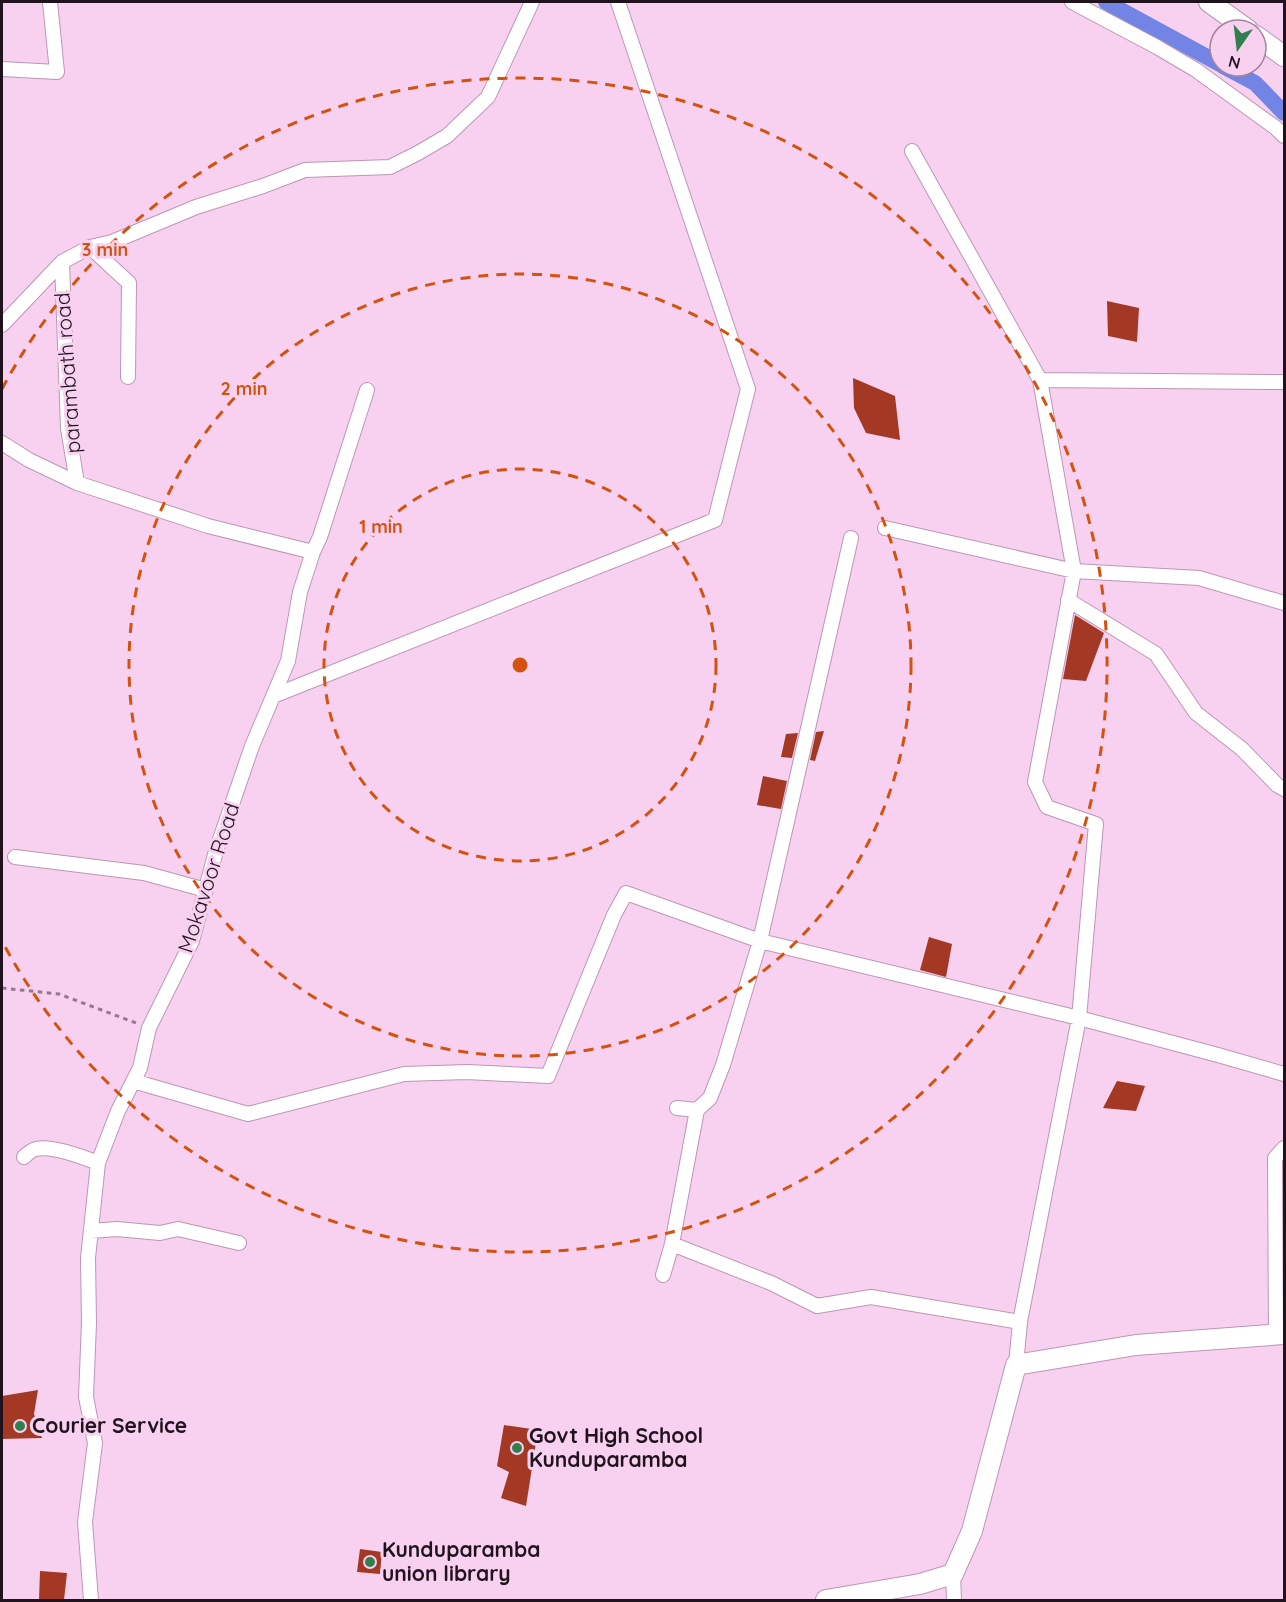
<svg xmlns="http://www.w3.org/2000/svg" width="1286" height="1602" font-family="Quicksand,sans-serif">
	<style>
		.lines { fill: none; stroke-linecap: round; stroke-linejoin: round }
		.canal { stroke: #7285e4; stroke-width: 16 }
		.building { fill: #a33925 }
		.street-casing { stroke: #bc96b4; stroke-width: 16 }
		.secondary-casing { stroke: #bc96b4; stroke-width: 22 }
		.path { stroke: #93788e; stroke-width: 3; stroke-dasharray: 4.5 4.5; stroke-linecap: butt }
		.street { stroke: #fff; stroke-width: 14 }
		.secondary { stroke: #fff; stroke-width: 20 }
		.ring { fill: none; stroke: #d4520e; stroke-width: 3; stroke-dasharray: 10 8 }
		.poi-dot { fill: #317e4e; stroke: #f8d1f0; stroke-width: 2 }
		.labels { text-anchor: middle; stroke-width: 6; stroke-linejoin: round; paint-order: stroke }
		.street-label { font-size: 21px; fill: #20131e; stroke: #f8d1f0 }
		.poi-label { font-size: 21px; font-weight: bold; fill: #20131e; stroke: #f8d1f0; text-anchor: start }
		.centre { fill: #d4520e; stroke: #f8d1f0; stroke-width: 3 }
		.ring-label { font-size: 18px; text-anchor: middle; font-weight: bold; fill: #d4520e; stroke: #f8d1f0; stroke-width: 6; stroke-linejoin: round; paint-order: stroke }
	</style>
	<rect width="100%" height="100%" fill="#f8d1f0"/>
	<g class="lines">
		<path class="canal" d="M 1106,2 L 1220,64
			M 1223,66 L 1255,83 L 1284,113"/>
	</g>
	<path class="building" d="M 1107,301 L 1139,308 L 1137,342 L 1108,336 Z
		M 853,378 L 895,396 L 900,440 L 866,433 L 854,408 Z
		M 1075,615 L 1104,633 L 1086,681 L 1063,679 Z
		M 824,731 L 815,761 L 810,760 L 816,732 Z
		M 798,733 L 792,758 L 781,757 L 786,734 Z
		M 763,776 L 787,781 L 781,809 L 757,805 Z
		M 929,937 L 952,944 L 946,977 L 920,970 Z
		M 1117,1081 L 1145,1086 L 1136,1111 L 1103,1108 Z
		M 38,1390 L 34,1414 L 42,1438 L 2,1439 L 2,1396 Z
		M 504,1425 L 538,1430 L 526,1506 L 501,1498 L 509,1472 L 497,1466 Z
		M 360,1549 L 382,1552 L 380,1574 L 357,1572 Z
		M 40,1571 L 67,1573 L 64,1600 L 39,1600 Z"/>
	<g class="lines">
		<g class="street-casing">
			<path id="street" d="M 1072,2 L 1157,47 L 1196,70 L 1276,128 L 1284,136
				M 2,69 L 57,72 L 50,2
				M 912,151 L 1040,380 L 1284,382
				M 90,247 L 129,283 L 128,377
				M 62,262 L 68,428 L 77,483
				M 2,325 L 62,262 L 90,247 L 112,242 L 196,207 L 263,186 L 305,170 L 390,167 L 418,153 L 447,136 L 488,97 L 532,2
				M 2,443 L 29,460 L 77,483 L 208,526 L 313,552 L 300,592 L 288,661 L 252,746 L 216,851 L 192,941 L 149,1028 L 140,1068 L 118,1111 L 98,1163 L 88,1258 L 89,1323 L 86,1397 L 95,1443 L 85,1522 L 91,1600
				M 885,528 L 1074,571 L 1199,578 L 1284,603
				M 313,552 L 320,537 L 367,390
				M 1068,600 L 1156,654 L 1196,713 L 1242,749 L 1277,785 L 1284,789
				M 273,696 L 715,520 L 748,389 L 618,2
				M 15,857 L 144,873 L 206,890
				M 133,1081 L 248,1114 L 404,1074 L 467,1072 L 548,1076 L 614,915 L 626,893 L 760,941 L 1079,1018 L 1218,1055 L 1284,1074
				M 677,1108 L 697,1110 L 710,1098 L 723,1065 L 760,941 L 851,538
				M 24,1157 C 27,1154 31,1150 36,1149 C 52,1145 83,1157 98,1163
				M 91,1231 L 117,1229 L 160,1233 L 178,1229 L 239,1243
				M 672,1244 L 771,1283 L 817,1306 L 871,1297 L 1020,1322
				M 663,1275 L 672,1244 L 697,1110
				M 1276,1335 L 1275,1158 L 1284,1148
				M 1016,1365 L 1020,1322 L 1079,1018 L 1096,824 L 1047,807 L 1035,782 L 1074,571 L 1040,380
				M 953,1574 L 954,1600"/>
		</g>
		<g class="secondary-casing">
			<path id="secondary" d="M 1209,2 L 1248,30
				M 1256,36 L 1284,56
				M 826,1600 L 920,1584 L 953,1574 L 972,1531 L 1016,1365 L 1136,1345 L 1284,1334"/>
		</g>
		<path class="path" d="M 2,988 L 59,994 L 136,1023"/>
		<use href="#street" class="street"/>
		<use href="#secondary" class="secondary"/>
	</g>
	<g class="ring">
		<circle cx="520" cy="665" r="196"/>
		<circle cx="520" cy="665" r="391"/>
		<path d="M2 389A587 587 0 1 1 2 941"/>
	</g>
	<g class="poi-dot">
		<circle cx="20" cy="1426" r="6"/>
		<circle cx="517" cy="1448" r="6"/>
		<circle cx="370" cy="1562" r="6"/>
	</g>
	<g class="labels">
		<g class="street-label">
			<text transform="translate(68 373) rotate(-94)" y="7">parambath road</text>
			<text transform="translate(209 878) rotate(-72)" y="7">Mokavoor Road</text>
		</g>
		<g class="poi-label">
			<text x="32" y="1433">Courier Service</text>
			<text x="529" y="1443">Govt High School<tspan x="529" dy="24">Kunduparamba</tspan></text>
			<text x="382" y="1557">Kunduparamba<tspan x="382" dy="24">union library</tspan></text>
		</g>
	</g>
	<circle cx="520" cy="665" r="9" class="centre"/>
	<g class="ring-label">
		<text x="105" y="256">3 min</text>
		<text x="244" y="395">2 min</text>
		<text x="381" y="533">1 min</text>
	</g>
	<rect width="1286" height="1602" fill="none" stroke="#20131e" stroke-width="6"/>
	<g transform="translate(1238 48) rotate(194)"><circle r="28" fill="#f8d1f0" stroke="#a2859c" stroke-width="1.5"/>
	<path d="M0-4.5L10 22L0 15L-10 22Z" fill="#317e4e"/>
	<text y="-9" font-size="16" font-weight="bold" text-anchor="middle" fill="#20131e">N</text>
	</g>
</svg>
